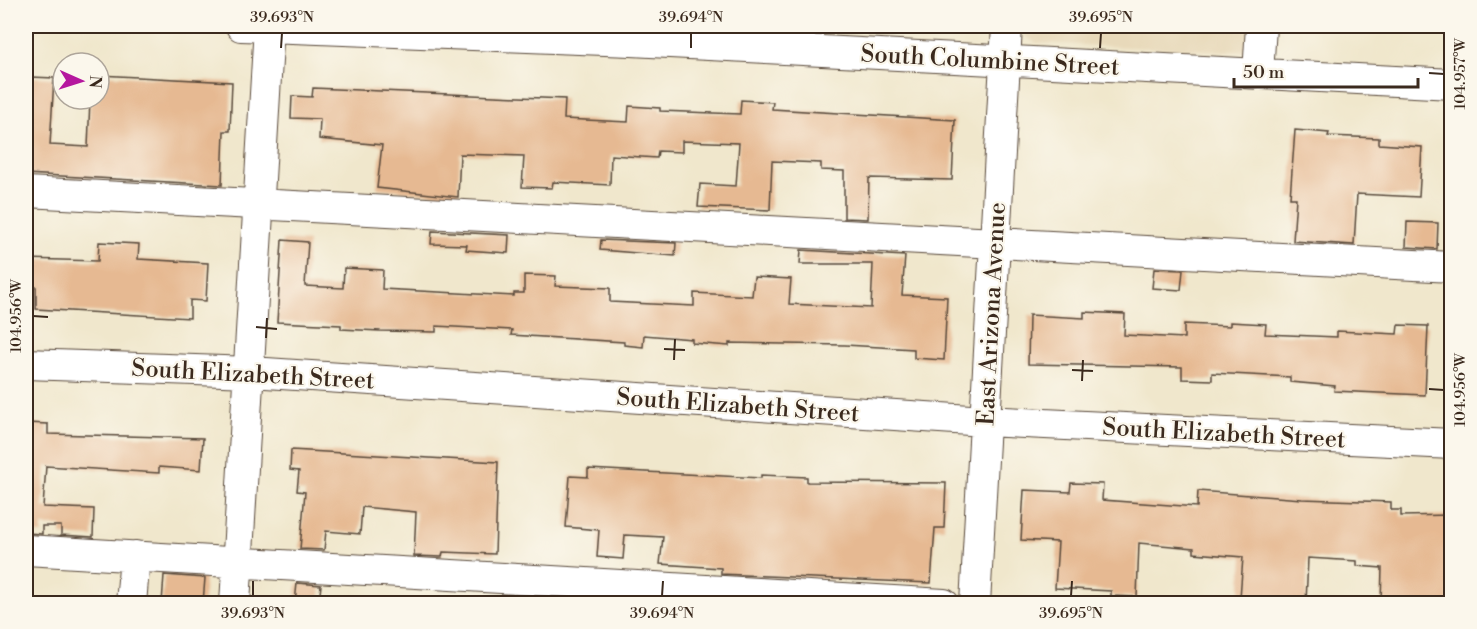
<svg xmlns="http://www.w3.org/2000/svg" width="1477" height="629" font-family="'Libre Bodoni',serif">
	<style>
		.built { fill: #e8d9ba }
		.building { fill: #e6b992 }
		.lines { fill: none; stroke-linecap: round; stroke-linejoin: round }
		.minor-casing { stroke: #564638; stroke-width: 32 }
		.minor { stroke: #fff; stroke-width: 30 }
		.ticks { fill: none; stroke: #3b2a1e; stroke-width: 2 }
		.labels { text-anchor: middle; stroke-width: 4.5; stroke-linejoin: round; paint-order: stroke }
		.street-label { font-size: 24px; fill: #3b2a1e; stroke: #fbf7ec }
		.neatline { fill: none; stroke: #3b2a1e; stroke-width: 2 }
		.ticks-label { font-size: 15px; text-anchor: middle; fill: #3b2a1e }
	</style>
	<rect width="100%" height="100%" fill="#fbf7ec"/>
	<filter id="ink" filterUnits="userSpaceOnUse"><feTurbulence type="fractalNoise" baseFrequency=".0167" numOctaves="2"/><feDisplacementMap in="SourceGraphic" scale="12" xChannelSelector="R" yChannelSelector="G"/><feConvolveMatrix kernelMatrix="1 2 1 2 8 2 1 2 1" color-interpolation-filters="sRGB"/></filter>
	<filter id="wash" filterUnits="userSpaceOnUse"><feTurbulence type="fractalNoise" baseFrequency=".008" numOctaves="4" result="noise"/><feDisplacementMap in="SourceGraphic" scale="24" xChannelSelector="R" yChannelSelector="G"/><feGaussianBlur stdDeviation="1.35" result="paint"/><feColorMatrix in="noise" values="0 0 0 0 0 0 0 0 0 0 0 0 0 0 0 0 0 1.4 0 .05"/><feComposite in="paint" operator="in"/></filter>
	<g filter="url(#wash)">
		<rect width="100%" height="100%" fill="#f0e7cc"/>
		<path class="built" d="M 1023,26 L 1272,26 L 1271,53 L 1035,43 L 1024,35 Z"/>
		<g id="blocks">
			<path class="building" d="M 99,75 L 232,82 L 230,131 L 224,131 L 222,185 L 26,174 L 31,77 L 54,78 L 50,145 L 88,147 L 90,99 L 99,99 Z
				M 313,88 L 565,99 L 564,119 L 628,122 L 629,106 L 660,108 L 660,111 L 740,114 L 741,100 L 773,102 L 772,109 L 955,120 L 952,180 L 869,178 L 868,219 L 844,218 L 844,171 L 821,170 L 821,163 L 772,161 L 770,210 L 698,207 L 700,184 L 736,186 L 739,143 L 682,141 L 682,152 L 658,151 L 657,158 L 611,155 L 610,185 L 553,182 L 552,188 L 522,187 L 524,156 L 460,154 L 458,197 L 377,188 L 382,145 L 319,139 L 320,119 L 291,118 L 292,96 L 312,97 Z
				M 1295,130 L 1329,133 L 1328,136 L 1379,138 L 1379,144 L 1422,147 L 1419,197 L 1357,194 L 1354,245 L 1293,241 L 1296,198 L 1290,198 Z
				M 1407,222 L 1438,223 L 1437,249 L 1406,247 Z
				M 432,231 L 509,235 L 508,253 L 466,250 L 467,245 L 431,244 Z
				M 282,240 L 308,242 L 305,286 L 343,288 L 344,268 L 383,270 L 382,289 L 514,296 L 514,293 L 524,293 L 524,275 L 556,276 L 555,286 L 610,288 L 610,302 L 694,306 L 694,293 L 752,296 L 754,277 L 791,279 L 789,304 L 871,308 L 873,264 L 800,264 L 801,250 L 905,256 L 902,295 L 947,297 L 944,360 L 914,358 L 914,349 L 845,345 L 729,343 L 729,346 L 692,343 L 692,339 L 644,335 L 643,347 L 624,345 L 624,342 L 511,335 L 512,330 L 436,326 L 436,332 L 380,331 L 341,329 L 341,325 L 277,322 Z
				M 601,240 L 676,243 L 675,256 L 600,250 Z
				M 99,242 L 139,244 L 138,259 L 208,263 L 206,301 L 190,300 L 190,318 L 36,309 L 36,287 L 26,287 L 26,259 L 98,261 Z
				M 1154,269 L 1183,270 L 1181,290 L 1152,288 Z
				M 1084,312 L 1125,314 L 1124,335 L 1184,338 L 1184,324 L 1230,326 L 1230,322 L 1266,324 L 1265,334 L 1337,337 L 1337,331 L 1397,334 L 1398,325 L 1428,326 L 1425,395 L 1334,391 L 1335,386 L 1290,382 L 1290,377 L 1212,373 L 1212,380 L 1182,379 L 1182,367 L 1028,364 L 1029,315 L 1084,318 Z
				M 26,423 L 48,424 L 48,434 L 203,438 L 201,470 L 159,467 L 159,473 L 46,466 L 43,507 L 94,509 L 93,537 L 61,535 L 61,526 L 42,526 L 42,534 L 26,533 Z
				M 291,450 L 498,462 L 495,554 L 443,552 L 442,557 L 414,556 L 416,512 L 362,507 L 360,534 L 326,531 L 324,550 L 300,549 L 305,492 L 297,491 L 299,471 L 290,470 Z
				M 588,469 L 761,478 L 761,475 L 807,477 L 807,482 L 946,483 L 944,528 L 935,528 L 931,583 L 721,574 L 721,568 L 660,564 L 663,537 L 625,535 L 623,559 L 597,557 L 599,530 L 566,527 L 570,476 L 588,477 Z
				M 1071,483 L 1103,484 L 1102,500 L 1197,507 L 1198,491 L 1302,499 L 1391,502 L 1391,510 L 1401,510 L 1401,516 L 1452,515 L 1448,603 L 1381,603 L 1382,568 L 1357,566 L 1357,561 L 1308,558 L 1306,603 L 1240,598 L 1243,557 L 1194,553 L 1194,548 L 1139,543 L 1137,597 L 1111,596 L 1111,591 L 1055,588 L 1058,542 L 1021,540 L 1024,490 L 1070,492 Z
				M 164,575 L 205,578 L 203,603 L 162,603 Z
				M 297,583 L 321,585 L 319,603 L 295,603 Z
				M 525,597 L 554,598 L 553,603 L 525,603 Z"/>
		</g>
	</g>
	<g filter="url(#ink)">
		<use href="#blocks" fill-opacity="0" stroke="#564638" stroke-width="1.5"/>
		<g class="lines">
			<g class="minor-casing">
				<path id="minor" d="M 241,26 L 631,41 L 1452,84
					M 1258,74 L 1261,26
					M 26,192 L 1452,267
					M 26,364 L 251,372 L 985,421 L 1452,444
					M 26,550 L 944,604
					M 131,604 L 135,556
					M 235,604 L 269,26
					M 975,604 L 1007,26"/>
			</g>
			<use href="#minor" class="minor"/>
		</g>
	</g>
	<path class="ticks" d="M 281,48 L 282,33M 691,48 L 691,33M 1100,48 L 1101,33M 1429,73 L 1444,74M 33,316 L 48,317M 256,327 L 277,329M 266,338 L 267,318M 664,349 L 685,350M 674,360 L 675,339M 1072,370 L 1093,371M 1082,381 L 1083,360M 1429,389 L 1444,390M 253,596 L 253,581M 662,596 L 663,581M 1071,596 L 1072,581"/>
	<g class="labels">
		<g class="street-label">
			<text transform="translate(990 60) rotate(3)" y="8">South Columbine Street</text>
			<text transform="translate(991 314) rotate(-87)" y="8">East Arizona Avenue</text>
			<text transform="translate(253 374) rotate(3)" y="8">South Elizabeth Street</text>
			<text transform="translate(738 405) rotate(4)" y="8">South Elizabeth Street</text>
			<text transform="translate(1224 433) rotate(3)" y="8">South Elizabeth Street</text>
		</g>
	</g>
	<rect width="1477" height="629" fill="none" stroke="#fbf7ec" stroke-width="66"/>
	<g transform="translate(81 81) rotate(93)"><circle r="28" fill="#fbf7ec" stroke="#aea59a" stroke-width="1.5"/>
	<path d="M0-4.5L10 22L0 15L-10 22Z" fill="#b5179e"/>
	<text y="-9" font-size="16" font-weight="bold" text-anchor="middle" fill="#3b2a1e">N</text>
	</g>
	<path d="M1234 78v9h184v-9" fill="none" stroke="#3b2a1e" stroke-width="3"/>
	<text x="1243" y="78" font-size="18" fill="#3b2a1e" stroke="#fbf7ec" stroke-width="4.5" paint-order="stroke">50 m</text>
	<rect x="33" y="33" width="1411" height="563" class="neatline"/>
	<g class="ticks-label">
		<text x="282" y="22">39.693°N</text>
		<text x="691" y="22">39.694°N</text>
		<text x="1101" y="22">39.695°N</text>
		<text transform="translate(1460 74) rotate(-90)" y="5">104.957°W</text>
		<text transform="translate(16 316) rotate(-90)" y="5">104.956°W</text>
		<text transform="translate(1460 390) rotate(-90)" y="5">104.956°W</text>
		<text x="253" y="618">39.693°N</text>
		<text x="662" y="618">39.694°N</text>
		<text x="1071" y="618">39.695°N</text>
	</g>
</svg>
